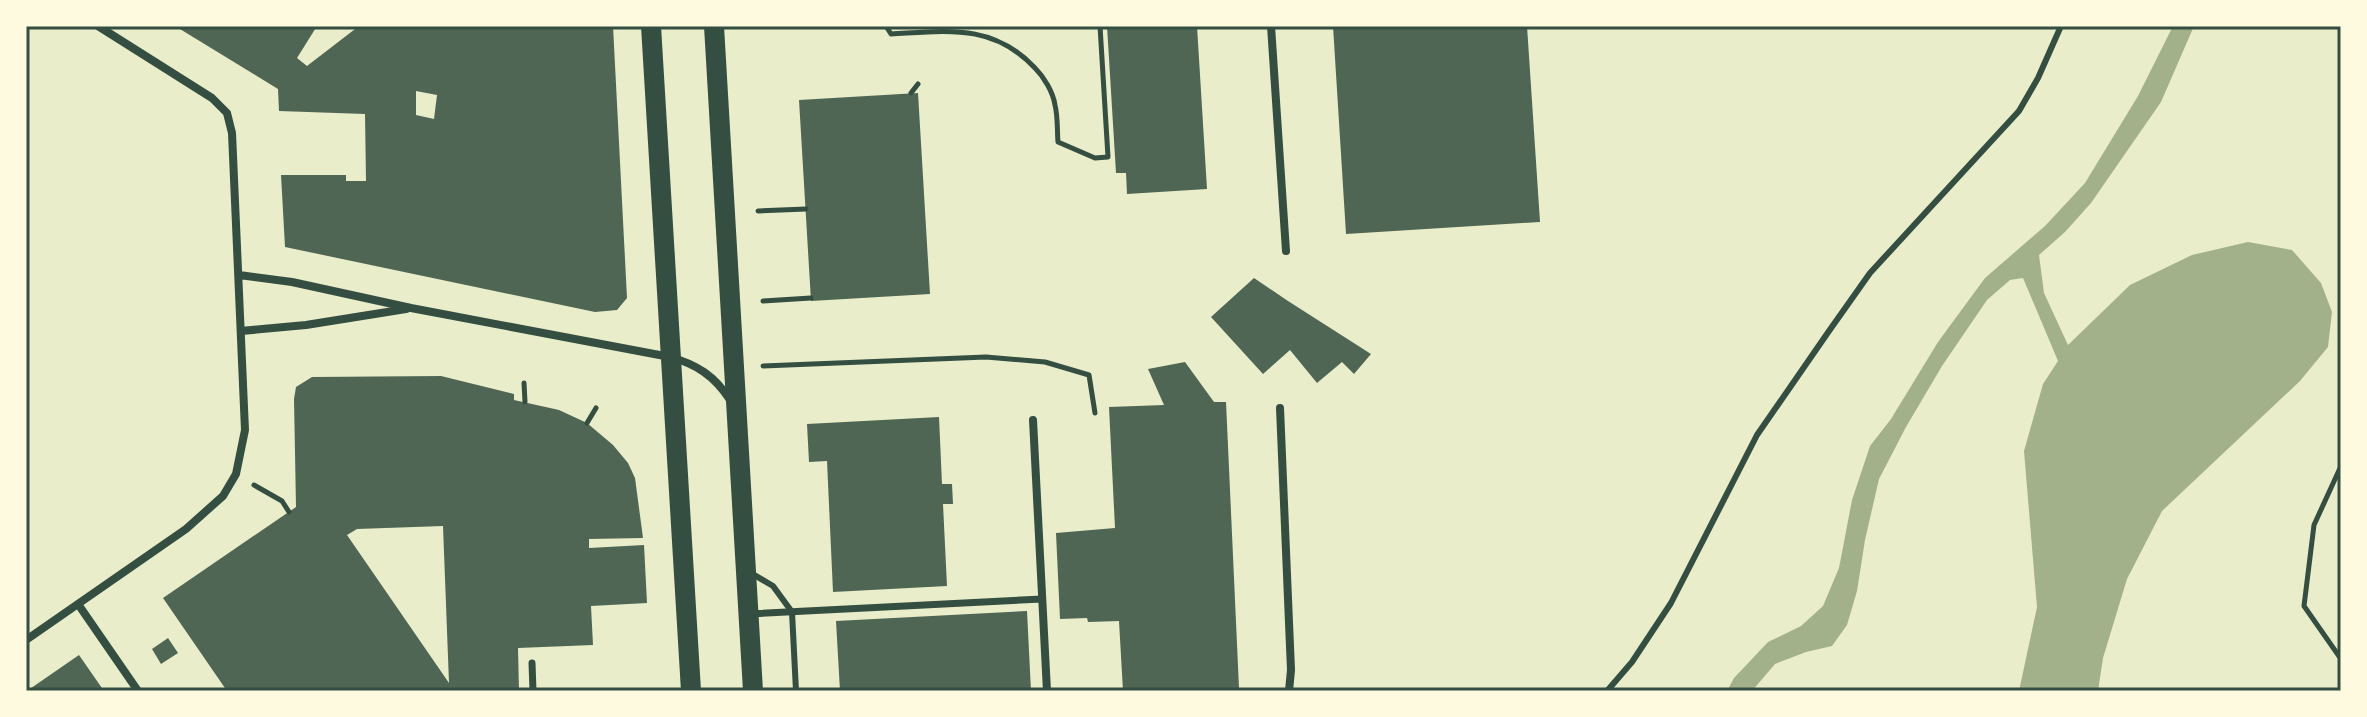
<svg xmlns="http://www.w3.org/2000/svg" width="2367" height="717" font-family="Raleway,sans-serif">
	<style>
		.water { fill: #a3b18a }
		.building { fill: #4f6655; fill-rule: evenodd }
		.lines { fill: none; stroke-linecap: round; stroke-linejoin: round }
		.path { stroke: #344e41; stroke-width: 5 }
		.service { stroke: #344e41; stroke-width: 6 }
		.pedestrian { stroke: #344e41; stroke-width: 7 }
		.minor { stroke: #344e41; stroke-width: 8 }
		.primary { stroke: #344e41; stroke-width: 20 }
		.neatline { fill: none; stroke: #344e41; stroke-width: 3 }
	</style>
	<rect width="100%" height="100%" fill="#e9edc9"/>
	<path class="water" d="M 2173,26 L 2194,26 L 2161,102 L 2091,203 L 2065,232 L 2039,255 L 2044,293 L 2068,345 L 2130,285 L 2192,255 L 2248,242 L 2292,250 L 2321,283 L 2332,312 L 2328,347 L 2300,381 L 2162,511 L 2127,579 L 2103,658 L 2098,691 L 2019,691 L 2037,607 L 2024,451 L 2043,384 L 2058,361 L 2023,278 L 2010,280 L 1987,300 L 1942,366 L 1906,427 L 1879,479 L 1865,540 L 1857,591 L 1847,625 L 1832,646 L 1806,652 L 1775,664 L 1752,691 L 1727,691 L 1734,678 L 1768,642 L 1801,626 L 1823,606 L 1839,568 L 1852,500 L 1870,446 L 1891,419 L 1938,342 L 1985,278 L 2045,226 L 2085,183 L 2138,96 Z"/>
	<path class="building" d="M 175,26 L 317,26 L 297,58 L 307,66 L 359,26 L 613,26 L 627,298 L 617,310 L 595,312 L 285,247 L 281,175 L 346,175 L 346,181 L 366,181 L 365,114 L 279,111 L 278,89 ZM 416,91 L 437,95 L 434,119 L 416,115 Z
		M 1107,26 L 1197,26 L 1207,189 L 1127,194 L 1126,173 L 1116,173 Z
		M 1333,26 L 1527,26 L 1540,222 L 1346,234 Z
		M 918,93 L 930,294 L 811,301 L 799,100 Z
		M 1254,278 L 1288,301 L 1371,354 L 1354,374 L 1342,362 L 1317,383 L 1290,350 L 1263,374 L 1211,317 Z
		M 1185,362 L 1214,402 L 1226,402 L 1239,688 L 1123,691 L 1119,621 L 1088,622 L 1087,618 L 1060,619 L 1056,533 L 1115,528 L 1109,407 L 1164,405 L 1148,369 Z
		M 441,376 L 514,394 L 514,400 L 559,410 L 587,423 L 613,445 L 628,463 L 635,478 L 643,538 L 589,539 L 589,548 L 644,545 L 647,603 L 591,606 L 593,645 L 518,648 L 519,691 L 227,691 L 163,598 L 296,507 L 294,399 L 296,387 L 312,377 ZM 443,526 L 449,683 L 347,535 L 357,529 Z
		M 939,417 L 942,484 L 952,484 L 953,504 L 943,504 L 947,586 L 833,592 L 827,461 L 809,462 L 807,424 Z
		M 1027,611 L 1031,691 L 840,691 L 836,621 Z
		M 168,638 L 178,653 L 161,664 L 152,649 Z
		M 79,655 L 104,691 L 27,691 L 37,684 Z"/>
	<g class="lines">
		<path class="path" d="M 886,26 L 891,34 C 947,31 993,23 1035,68 C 1044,77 1053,92 1055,105 C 1058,117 1057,130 1058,142 L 1095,158 L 1108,157 L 1100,26
			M 911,93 L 918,84
			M 758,211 L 806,209
			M 763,301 L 811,298
			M 763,366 L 986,357 L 1045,362 L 1089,375 L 1095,413
			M 524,383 L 525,402
			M 587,423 L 596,408
			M 2341,466 L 2314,525 L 2304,606 L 2341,659
			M 254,485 L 282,501 L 289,512"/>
		<path class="service" d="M 751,573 L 773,586 L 792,612 L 796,691
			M 1607,691 L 1632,662 L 1671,603 L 1757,435 L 1829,331 L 1870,273 L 2019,111 L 2038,78 L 2061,26"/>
		<path class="pedestrian" d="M 749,614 L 1042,599
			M 532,663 L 533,691"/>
		<path class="minor" d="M 1271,26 L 1286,251
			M 239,275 L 292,282 L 411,308 L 670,357 C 696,364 715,376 730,400
			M 241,331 L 306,325 L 406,309
			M 1280,408 L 1291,670 L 1289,691
			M 1033,420 L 1047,691
			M 78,604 L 138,691
			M 26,640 L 186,529 L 223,496 L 236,474 L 245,430 L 232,133 L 227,113 L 212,98 L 98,26"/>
		<path class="primary" d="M 651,26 L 691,691
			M 714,26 L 753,691"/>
	</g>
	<rect width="2367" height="717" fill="none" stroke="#fefae0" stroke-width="56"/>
	<rect x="28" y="28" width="2311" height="661" class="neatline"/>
</svg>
